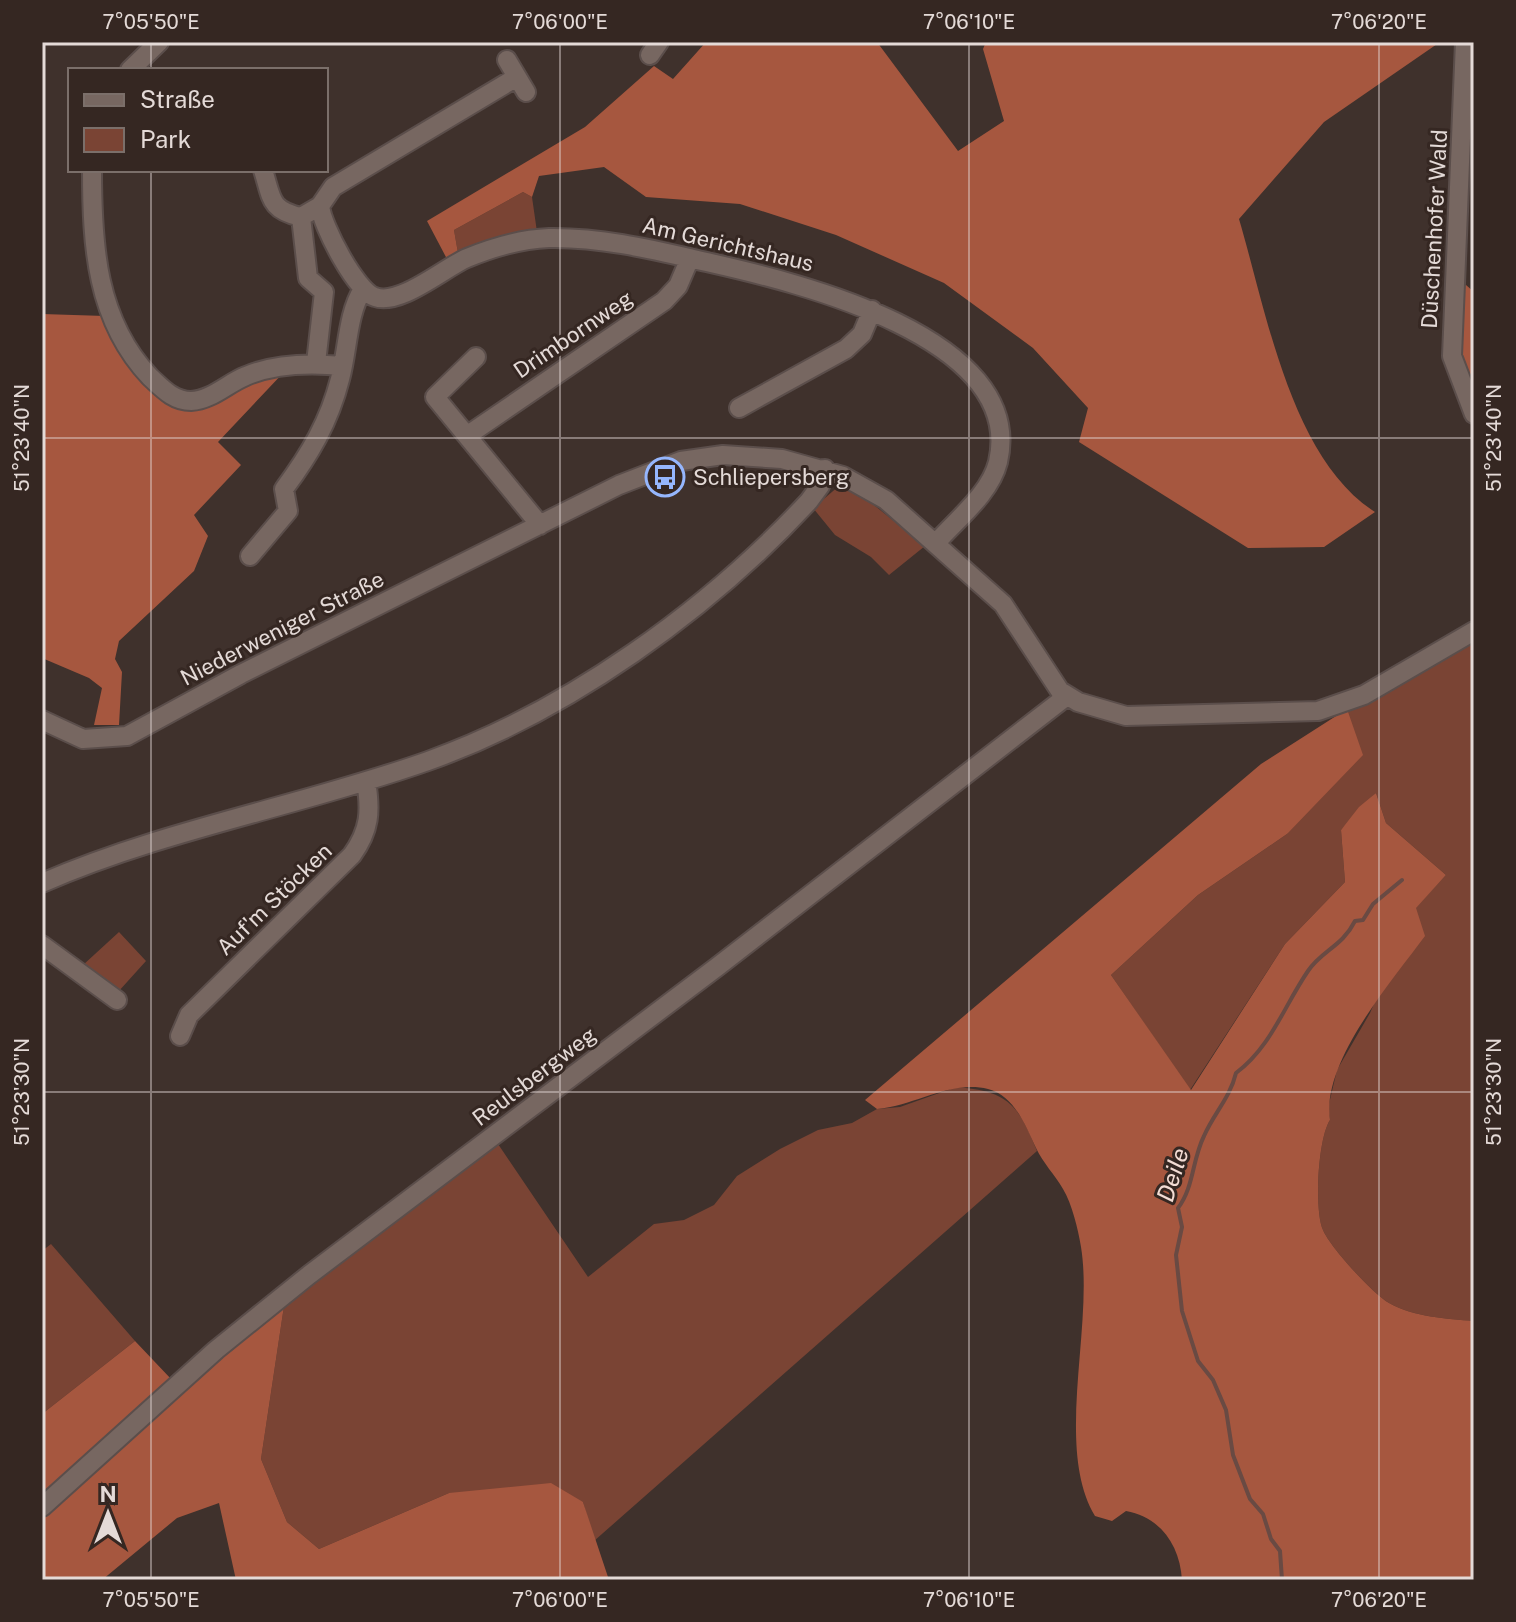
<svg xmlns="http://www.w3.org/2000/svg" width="1516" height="1622" font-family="'Public Sans',sans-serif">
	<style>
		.green { fill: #7a4434 }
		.forest { fill: #a6573f }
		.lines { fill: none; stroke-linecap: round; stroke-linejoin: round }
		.stream { stroke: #694a43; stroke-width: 4 }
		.minor-casing { stroke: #5b4e4b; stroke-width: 22 }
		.minor { stroke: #776761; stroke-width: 18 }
		.ticks { fill: none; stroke: #e4dad7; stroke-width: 2; stroke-opacity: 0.45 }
		.labels { text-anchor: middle; stroke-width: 6; stroke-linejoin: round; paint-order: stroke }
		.street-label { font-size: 22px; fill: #e4dad7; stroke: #352722 }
		.poi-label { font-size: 22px; fill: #e4dad7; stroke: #352722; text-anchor: start }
		.water-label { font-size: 24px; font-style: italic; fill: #f3dcd4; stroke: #352722 }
		.neatline { fill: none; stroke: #e4dad7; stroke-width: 3 }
		.ticks-label { font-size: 20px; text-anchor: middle; fill: #e4dad7 }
	</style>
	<rect width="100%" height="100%" fill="#3f312c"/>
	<path class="green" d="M 523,192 L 532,197 L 537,232 L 458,253 L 454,230 Z
		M 839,486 L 854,489 L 925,546 L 889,575 L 871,557 L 835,535 L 813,508 Z
		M 1474,640 L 1474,1321 C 1447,1319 1414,1317 1389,1303 C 1373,1294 1330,1247 1323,1230 C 1314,1210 1318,1138 1330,1120 L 1328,1108 L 1337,1070 L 1370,1013 L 1415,908 L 1446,875 L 1386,823 L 1376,793 L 1341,830 L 1345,882 L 1285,944 L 1190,1090 L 1111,975 L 1198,895 L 1287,834 L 1347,709 Z
		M 119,932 L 146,961 L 118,992 L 83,965 Z
		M 956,1087 C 1008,1091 1018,1104 1037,1151 L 594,1541 L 583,1502 L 449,1493 L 319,1549 L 287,1522 L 261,1459 L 284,1306 L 498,1144 L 588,1277 L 654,1224 L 684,1220 L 714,1205 L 737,1176 L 780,1149 L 818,1130 L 852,1123 L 877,1109 L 900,1107 Z
		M 51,1244 L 135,1341 L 42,1414 L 42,1251 Z"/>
	<path class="forest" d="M 706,42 L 877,42 L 958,151 L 1004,121 L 983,49 L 986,42 L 1440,42 L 1324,122 L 1239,219 C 1266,310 1291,459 1375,512 L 1324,547 L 1248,548 L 1079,442 L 1088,408 L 1033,348 L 944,283 L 836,235 L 740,204 L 646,197 L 604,167 L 539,176 L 532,197 L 523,192 L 454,230 L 458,253 L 447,259 L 427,221 L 585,127 L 654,66 L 673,79 Z
		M 1466,285 L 1474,292 L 1474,412 L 1454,337 L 1459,286 Z
		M 42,314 L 105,316 L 176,403 L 285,371 L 218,442 L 241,465 L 194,515 L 208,536 L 194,571 L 119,641 L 115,659 L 122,672 L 119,725 L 94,725 L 102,688 L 89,678 L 42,658 Z
		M 1347,709 L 1363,755 L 1287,834 L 1198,895 L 1111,975 L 1191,1090 L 1285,944 L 1345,882 L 1341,830 L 1359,807 L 1376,793 L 1386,823 L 1446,875 L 1416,908 L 1425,936 C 1392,981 1321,1062 1330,1120 C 1318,1138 1314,1210 1323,1230 C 1330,1247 1373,1294 1389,1303 C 1414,1317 1447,1319 1474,1321 L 1474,1580 L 1182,1580 C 1180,1545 1160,1517 1126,1511 L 1112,1521 L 1095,1516 C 1054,1447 1094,1327 1081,1247 C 1078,1229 1072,1204 1063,1189 C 1055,1175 1043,1163 1036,1148 C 1026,1127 1015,1096 988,1089 C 950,1080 915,1106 877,1109 L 865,1100 L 1261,764 Z
		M 284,1306 L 261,1459 L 287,1522 L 319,1549 L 449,1493 L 551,1483 L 583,1502 L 609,1580 L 236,1580 L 219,1503 L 177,1518 L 102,1580 L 42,1580 L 42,1512 L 198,1374 Z
		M 135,1341 L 172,1380 L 42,1499 L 42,1414 Z"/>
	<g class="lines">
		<path class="stream" d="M 1282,1580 L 1280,1551 L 1271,1539 L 1263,1514 L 1250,1499 L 1233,1455 L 1226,1410 L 1213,1380 L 1198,1361 L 1182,1311 L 1176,1255 L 1182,1227 L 1178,1208 C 1194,1187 1192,1160 1204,1136 C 1214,1113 1230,1098 1236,1073 C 1271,1047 1284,1006 1308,971 C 1322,950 1342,947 1355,921 L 1363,920 L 1373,904 L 1402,880"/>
		<g class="minor-casing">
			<path id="minor" d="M 1465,42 L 1452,356 L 1474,414
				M 650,55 L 659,42
				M 507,60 L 526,92
				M 130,70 L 159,42
				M 92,170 C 92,245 96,320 150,377 C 162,388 173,401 191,401 C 212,400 228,383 246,376 C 276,363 312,363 343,366
				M 263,170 C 272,198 269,210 301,217 L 320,206 C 322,226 356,291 375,297 C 400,306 444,268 467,258 C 494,247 521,239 549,238 C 604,237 658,251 711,263 C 795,282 1027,337 998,462 C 990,494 957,519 936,543
				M 320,206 L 333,187 L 517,77
				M 301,217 L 308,278 L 324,292 L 316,363
				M 476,357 L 435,397 L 540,525
				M 739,408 L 846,349 L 862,334 L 872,310
				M 468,435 L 664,301 L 678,286 L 690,258
				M 250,556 L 288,511 L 284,489 C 310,454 329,422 340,379 C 348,350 347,314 363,289
				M 42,720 L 83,739 L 127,736 L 241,674 L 619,485 L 681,461 L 723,455 L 782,459 L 843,476 L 886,500 L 1003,604 L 1060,691 L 1078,702 L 1126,716 L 1318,711 L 1364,695 L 1474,631
				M 42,883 C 166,829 301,806 428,761 C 568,711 708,610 809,501 L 820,486 L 825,469
				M 42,945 L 117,1000
				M 180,1036 L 189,1015 L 352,855 C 370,830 371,811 366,781
				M 42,1507 L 216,1350 L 309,1275 L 717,967 L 1067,696"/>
		</g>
		<use href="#minor" class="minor"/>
	</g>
	<path class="ticks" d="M 151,42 L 151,70M 560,42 L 560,1580M 969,42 L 969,1580M 1379,42 L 1379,1580M 151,170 L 151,1580M 42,438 L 1474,438M 42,1092 L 1474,1092"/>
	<defs>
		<g id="bus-ring" transform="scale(2)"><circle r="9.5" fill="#352722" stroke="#95b6fd" stroke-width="1.5"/><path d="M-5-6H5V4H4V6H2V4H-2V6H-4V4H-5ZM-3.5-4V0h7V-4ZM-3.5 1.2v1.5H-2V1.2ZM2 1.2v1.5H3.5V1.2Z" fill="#95b6fd"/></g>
	</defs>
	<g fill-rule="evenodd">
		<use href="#bus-ring" x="665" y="477"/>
	</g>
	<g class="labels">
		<g class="street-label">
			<text transform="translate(1434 229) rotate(-87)" y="8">Düschenhofer Wald</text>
			<text transform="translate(728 244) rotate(13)" y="8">Am Gerichtshaus</text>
			<text transform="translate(573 334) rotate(-34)" y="8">Drimbornweg</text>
			<text transform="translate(282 628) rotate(-27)" y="8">Niederweniger Straße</text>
			<text transform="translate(274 899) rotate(-44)" y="8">Auf'm Stöcken</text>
			<text transform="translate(534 1076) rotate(-37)" y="8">Reulsbergweg</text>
		</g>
		<g class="poi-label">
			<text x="693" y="485">Schliepersberg</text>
		</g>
		<g class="water-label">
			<text transform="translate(1173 1175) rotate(-72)" y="8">Deile</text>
		</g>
	</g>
	<rect width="1516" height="1622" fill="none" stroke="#352722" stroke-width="88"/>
	<rect x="68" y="68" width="260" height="104" fill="#352722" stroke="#7b6f6a" stroke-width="2"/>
	<rect x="84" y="94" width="40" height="12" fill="#776761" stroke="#7b6f6a" stroke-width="2"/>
	<text x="140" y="108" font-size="24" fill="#e4dad7">Straße</text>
	<rect x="84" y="128" width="40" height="24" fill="#7a4434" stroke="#7b6f6a" stroke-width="2"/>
	<text x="140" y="148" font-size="24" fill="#e4dad7">Park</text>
	<g transform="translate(108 1514)" stroke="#352722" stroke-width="6" paint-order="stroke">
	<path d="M0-6L14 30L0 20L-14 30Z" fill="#e4dad7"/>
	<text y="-12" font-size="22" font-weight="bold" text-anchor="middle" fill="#e4dad7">N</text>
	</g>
	<rect x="44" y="44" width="1428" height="1534" class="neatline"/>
	<g class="ticks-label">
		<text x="151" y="29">7°05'50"E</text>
		<text x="560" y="29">7°06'00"E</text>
		<text x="969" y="29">7°06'10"E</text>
		<text x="1379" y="29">7°06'20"E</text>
		<text transform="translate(22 438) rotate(-90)" y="7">51°23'40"N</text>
		<text transform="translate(1494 438) rotate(-90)" y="7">51°23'40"N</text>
		<text transform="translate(22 1092) rotate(-90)" y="7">51°23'30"N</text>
		<text transform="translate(1494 1092) rotate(-90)" y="7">51°23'30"N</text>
		<text x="151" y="1607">7°05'50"E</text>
		<text x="560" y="1607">7°06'00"E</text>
		<text x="969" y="1607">7°06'10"E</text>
		<text x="1379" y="1607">7°06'20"E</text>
	</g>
</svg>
